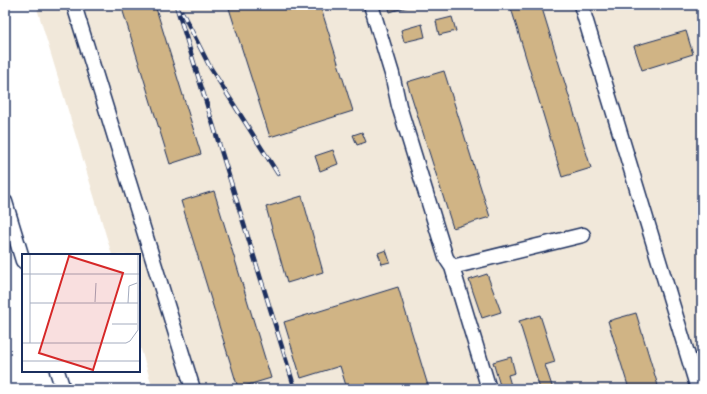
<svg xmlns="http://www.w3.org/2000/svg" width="707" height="394" font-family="'Playpen Sans',sans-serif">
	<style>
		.built { fill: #f1e8da }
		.building { fill: #d0b485; stroke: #1b2f5e }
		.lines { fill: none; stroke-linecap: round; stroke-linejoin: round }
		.minor-casing { stroke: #1b2f5e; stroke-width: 17 }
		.minor { stroke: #fff; stroke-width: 14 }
		.rail-casing { stroke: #1b2f5e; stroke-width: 4.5 }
		.rail { stroke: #fff; stroke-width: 3; stroke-dasharray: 9; stroke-linecap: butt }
		.inset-road { fill: none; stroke: #a4acbf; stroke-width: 1 }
		.view { fill: #d62828; fill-opacity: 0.15; stroke: #d62828; stroke-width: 2 }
		.inset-edge { fill: none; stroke: #1b2f5e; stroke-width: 2 }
	</style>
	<rect width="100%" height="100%" fill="#fff"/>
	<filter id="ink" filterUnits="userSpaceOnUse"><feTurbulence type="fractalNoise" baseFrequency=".025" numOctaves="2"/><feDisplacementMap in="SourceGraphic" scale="8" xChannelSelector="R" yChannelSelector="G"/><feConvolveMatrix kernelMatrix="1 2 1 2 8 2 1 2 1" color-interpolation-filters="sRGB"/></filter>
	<g filter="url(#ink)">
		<path class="built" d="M 36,5 L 702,5 L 702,389 L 153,389 L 139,343 L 139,255 L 112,255 Z"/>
		<path class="building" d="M 121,5 L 155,5 L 201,154 L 170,164 Z
			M 228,5 L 320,5 L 353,111 L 270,137 Z
			M 388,5 L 413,5 L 390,12 Z
			M 519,5 L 541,5 L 591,168 L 562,177 L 511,8 Z
			M 452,17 L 456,31 L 439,35 L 436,21 Z
			M 422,24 L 425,37 L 404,42 L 401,30 Z
			M 686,31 L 693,54 L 642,70 L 634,46 Z
			M 444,71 L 490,217 L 453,228 L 407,82 Z
			M 362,132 L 366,142 L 357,145 L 353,135 Z
			M 333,150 L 338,164 L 320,171 L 315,156 Z
			M 214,191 L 271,378 L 238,388 L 181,201 Z
			M 302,196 L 323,272 L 287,283 L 266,207 Z
			M 386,250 L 390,262 L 382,264 L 378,253 Z
			M 487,274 L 501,312 L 482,318 L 469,280 Z
			M 398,287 L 429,389 L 347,389 L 340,366 L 301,378 L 284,322 Z
			M 636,313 L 659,389 L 629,389 L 608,321 Z
			M 540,315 L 555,362 L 545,365 L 553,389 L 540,389 L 519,321 Z
			M 511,357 L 515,373 L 508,375 L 512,389 L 501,389 L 493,362 Z"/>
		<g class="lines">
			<g class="minor-casing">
				<path id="minor" d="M 74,5 L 193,389
					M 371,5 L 392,74 L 399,106 L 446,258 L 452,267 L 489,389
					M 581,5 L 698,389
					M 5,202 L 23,261
					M 452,267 L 583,235
					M 57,371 L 63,389"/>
			</g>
			<use href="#minor" class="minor"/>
			<g class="rail-casing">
				<path id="rail" d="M 176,5 L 295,389
					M 182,12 L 210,67 L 278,174"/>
			</g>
			<use href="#rail" class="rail"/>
		</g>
	</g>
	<g transform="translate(22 254)">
		<rect width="118" height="118" fill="#fff"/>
		<path class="inset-road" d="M 8,0 L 8,89M 0,20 L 118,20M 73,48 L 74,29M 8,49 L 116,49M 106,49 L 107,32 L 115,29M 90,70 L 115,70M 0,89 L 104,89 L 108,87 L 116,76 L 116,0M 0,107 L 118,107"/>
		<path class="view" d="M 47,2 L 101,19 L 71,116 L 17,99 Z"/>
		<rect width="118" height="118" class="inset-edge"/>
	</g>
	<rect width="707" height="394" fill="none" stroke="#fff" stroke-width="20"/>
	<rect x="10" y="10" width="687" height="374" fill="none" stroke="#1b2f5e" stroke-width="1.5" filter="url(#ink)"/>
</svg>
